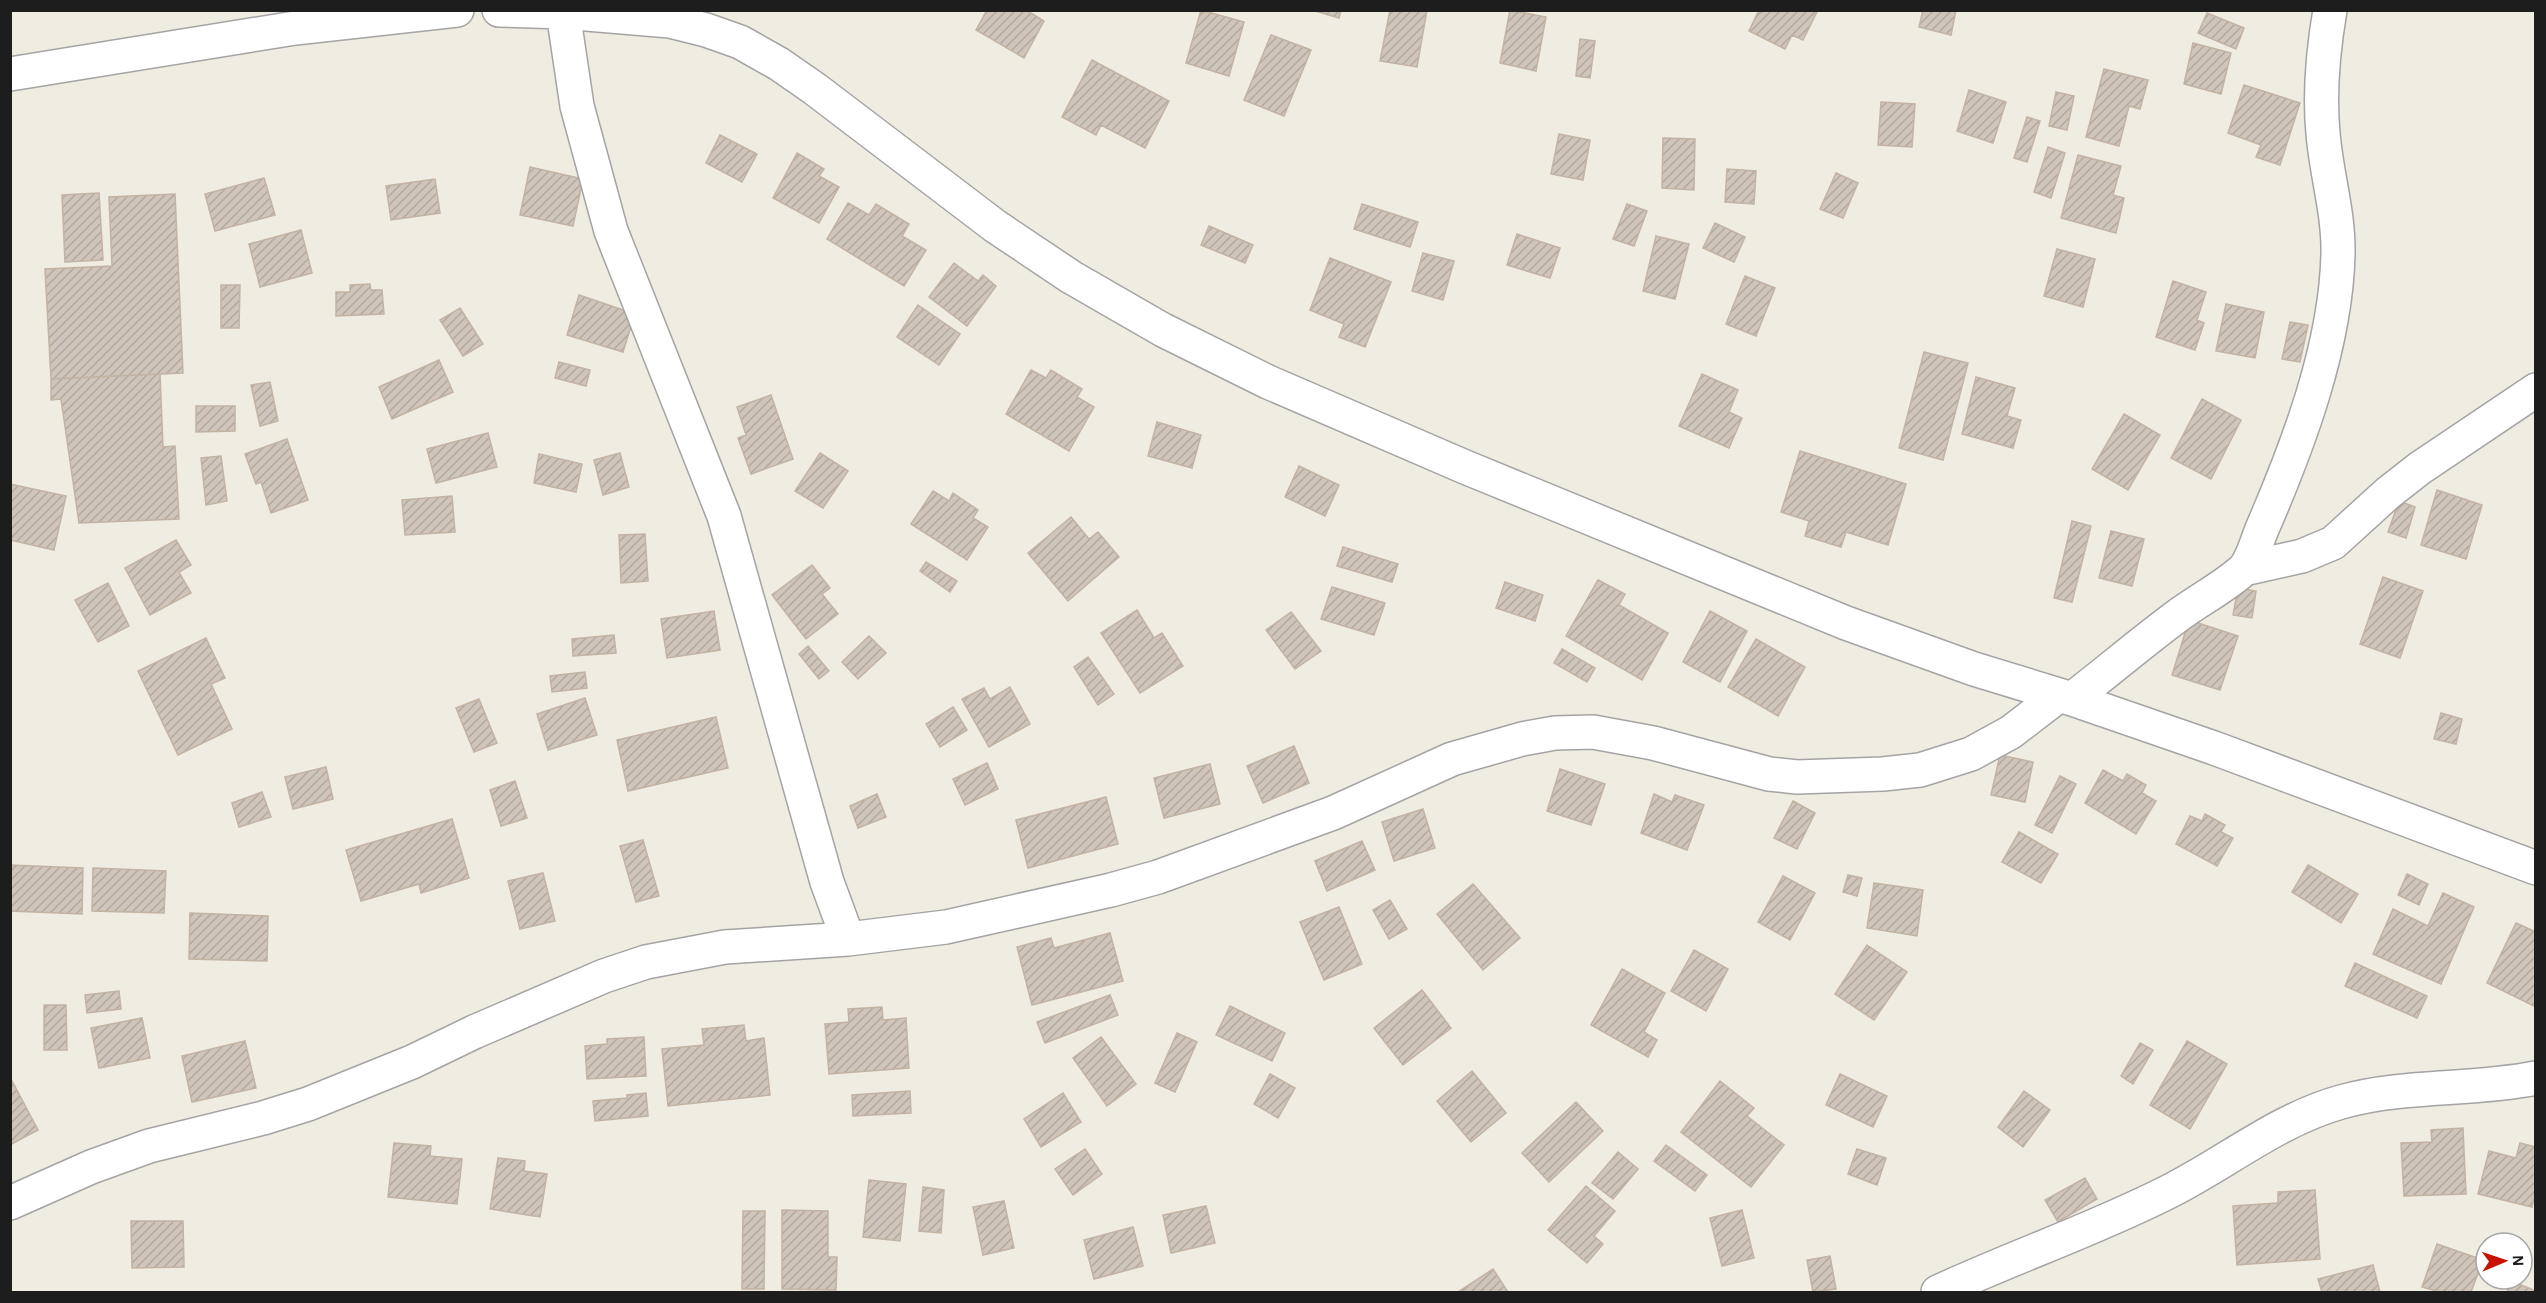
<svg xmlns="http://www.w3.org/2000/svg" width="2546" height="1303" font-family="'Alegreya Sans',sans-serif">
	<style>
		.building { fill: url(#building-hatch); stroke: #c2b3a2; stroke-width: 1.5 }
		.lines { fill: none; stroke-linecap: round; stroke-linejoin: round }
		.minor-casing { stroke: #a4a4a4; stroke-width: 36 }
		.minor { stroke: #fff; stroke-width: 33 }
	</style>
	<defs>
		<pattern id="building-hatch" width="6" height="6" patternUnits="userSpaceOnUse" patternTransform="scale(1.5)"><rect width="6" height="6" fill="#cfc5ba"/><path d="M-1 1l2-2M0 6l6-6M5 7l2-2" fill="none" stroke="#b1a99f"/></pattern>
	</defs>
	<rect width="100%" height="100%" fill="#efece1"/>
	<path class="building" d="M 987,10 L 1026,10 L 1044,21 L 1024,58 L 976,30 Z
		M 1201,10 L 1244,22 L 1229,76 L 1186,63 Z
		M 1312,10 L 1341,10 L 1339,18 Z
		M 1390,10 L 1427,10 L 1417,67 L 1380,61 Z
		M 1510,10 L 1546,17 L 1536,71 L 1500,63 Z
		M 1759,10 L 1818,10 L 1803,40 L 1792,35 L 1785,49 L 1749,31 Z
		M 1923,10 L 1956,10 L 1951,35 L 1919,27 Z
		M 2207,13 L 2244,28 L 2236,49 L 2198,33 Z
		M 1271,35 L 1311,50 L 1284,116 L 1244,100 Z
		M 1580,39 L 1595,41 L 1590,78 L 1576,76 Z
		M 2193,43 L 2231,53 L 2221,94 L 2184,84 Z
		M 1092,60 L 1169,101 L 1145,148 L 1101,125 L 1096,135 L 1062,117 Z
		M 2104,69 L 2148,80 L 2140,109 L 2129,106 L 2119,146 L 2086,137 Z
		M 2244,85 L 2300,103 L 2280,165 L 2256,157 L 2261,145 L 2228,133 Z
		M 1969,90 L 2006,102 L 1993,143 L 1957,131 Z
		M 2056,92 L 2074,96 L 2067,130 L 2049,126 Z
		M 1881,102 L 1915,104 L 1912,147 L 1878,145 Z
		M 2027,117 L 2040,121 L 2027,162 L 2014,158 Z
		M 1559,134 L 1590,140 L 1583,180 L 1551,174 Z
		M 720,135 L 757,154 L 742,182 L 706,163 Z
		M 1663,138 L 1695,139 L 1694,190 L 1662,188 Z
		M 2048,147 L 2065,153 L 2051,198 L 2034,192 Z
		M 797,153 L 824,169 L 819,176 L 839,187 L 819,223 L 773,198 Z
		M 2078,155 L 2121,166 L 2113,195 L 2124,198 L 2116,233 L 2061,218 Z
		M 530,167 L 583,179 L 573,226 L 520,215 Z
		M 1727,169 L 1756,171 L 1754,204 L 1725,202 Z
		M 1836,173 L 1858,183 L 1843,218 L 1820,209 Z
		M 264,178 L 275,215 L 215,231 L 205,194 Z
		M 435,179 L 440,213 L 391,220 L 386,186 Z
		M 99,193 L 103,260 L 65,262 L 62,195 Z
		M 175,194 L 183,373 L 51,379 L 45,269 L 112,266 L 109,197 Z
		M 848,203 L 869,215 L 876,204 L 909,224 L 902,236 L 926,250 L 904,286 L 827,239 Z
		M 1362,204 L 1418,222 L 1410,247 L 1354,229 Z
		M 1627,204 L 1647,211 L 1634,246 L 1613,239 Z
		M 1715,223 L 1745,237 L 1734,262 L 1703,248 Z
		M 1209,226 L 1253,245 L 1245,263 L 1201,245 Z
		M 301,230 L 312,273 L 260,287 L 249,244 Z
		M 1517,234 L 1560,248 L 1550,278 L 1507,265 Z
		M 1656,236 L 1689,244 L 1675,299 L 1643,291 Z
		M 2057,249 L 2095,259 L 2083,307 L 2044,296 Z
		M 1423,253 L 1454,261 L 1443,300 L 1412,291 Z
		M 1330,258 L 1391,282 L 1365,347 L 1339,337 L 1344,324 L 1310,310 Z
		M 954,263 L 978,281 L 983,275 L 996,286 L 967,326 L 929,297 Z
		M 1745,276 L 1775,288 L 1756,336 L 1726,324 Z
		M 2173,281 L 2206,292 L 2197,320 L 2204,323 L 2195,350 L 2156,337 Z
		M 370,284 L 371,290 L 382,290 L 384,314 L 336,316 L 336,292 L 350,292 L 350,285 Z
		M 221,285 L 240,285 L 239,328 L 221,328 Z
		M 579,295 L 635,314 L 623,352 L 567,335 Z
		M 2226,304 L 2264,312 L 2255,358 L 2216,351 Z
		M 918,305 L 960,334 L 939,365 L 897,337 Z
		M 460,308 L 483,344 L 463,356 L 440,320 Z
		M 2290,322 L 2308,325 L 2300,362 L 2282,359 Z
		M 1924,352 L 1968,363 L 1943,460 L 1899,448 Z
		M 439,360 L 453,392 L 392,419 L 379,387 Z
		M 559,362 L 590,370 L 586,386 L 555,378 Z
		M 1031,370 L 1046,378 L 1051,370 L 1082,389 L 1077,397 L 1094,407 L 1069,451 L 1006,414 Z
		M 160,374 L 163,447 L 175,446 L 179,519 L 79,523 L 61,399 L 51,400 L 51,379 Z
		M 1702,374 L 1738,390 L 1729,412 L 1742,418 L 1729,448 L 1679,426 Z
		M 1976,377 L 2015,388 L 2007,416 L 2021,420 L 2013,448 L 1962,434 Z
		M 270,382 L 278,421 L 260,426 L 251,385 Z
		M 771,395 L 793,459 L 751,474 L 738,438 L 746,435 L 737,407 Z
		M 2202,399 L 2241,420 L 2211,479 L 2171,458 Z
		M 196,406 L 235,406 L 235,431 L 196,432 Z
		M 2124,414 L 2160,435 L 2128,490 L 2092,469 Z
		M 1157,422 L 1201,435 L 1192,468 L 1148,456 Z
		M 488,433 L 497,467 L 436,483 L 427,449 Z
		M 287,439 L 308,500 L 271,513 L 261,482 L 256,484 L 245,454 Z
		M 1800,451 L 1906,484 L 1888,545 L 1846,532 L 1841,547 L 1805,536 L 1809,521 L 1781,512 Z
		M 620,453 L 629,487 L 603,495 L 594,460 Z
		M 820,453 L 848,471 L 823,508 L 795,491 Z
		M 539,454 L 582,464 L 576,492 L 534,483 Z
		M 221,456 L 227,501 L 206,505 L 201,458 Z
		M 1299,466 L 1339,485 L 1325,516 L 1285,497 Z
		M 10,484 L 66,496 L 54,550 L 10,540 Z
		M 2437,490 L 2482,505 L 2466,559 L 2421,545 Z
		M 933,491 L 949,501 L 953,493 L 978,510 L 973,518 L 988,527 L 967,560 L 911,524 Z
		M 452,496 L 455,532 L 405,535 L 402,500 Z
		M 2399,501 L 2415,507 L 2406,538 L 2388,532 Z
		M 1071,517 L 1089,539 L 1098,532 L 1119,557 L 1068,601 L 1028,553 Z
		M 2072,521 L 2091,526 L 2072,602 L 2054,598 Z
		M 2111,531 L 2144,539 L 2132,586 L 2099,578 Z
		M 645,534 L 648,581 L 621,583 L 619,535 Z
		M 176,540 L 191,565 L 179,572 L 191,593 L 150,615 L 125,568 Z
		M 1343,547 L 1398,564 L 1392,582 L 1337,566 Z
		M 926,562 L 957,581 L 950,592 L 920,571 Z
		M 812,565 L 830,588 L 822,594 L 838,614 L 806,639 L 772,595 Z
		M 2383,577 L 2423,591 L 2400,658 L 2360,644 Z
		M 1598,580 L 1625,594 L 1619,605 L 1668,633 L 1642,680 L 1566,636 Z
		M 1505,582 L 1543,595 L 1535,621 L 1496,608 Z
		M 108,583 L 129,626 L 98,642 L 75,600 Z
		M 1332,587 L 1385,603 L 1374,635 L 1321,619 Z
		M 2238,588 L 2256,591 L 2252,618 L 2233,615 Z
		M 1137,610 L 1154,638 L 1162,633 L 1183,666 L 1140,693 L 1101,633 Z
		M 714,611 L 720,650 L 667,658 L 661,619 Z
		M 1710,611 L 1747,631 L 1720,682 L 1683,662 Z
		M 1291,612 L 1321,651 L 1295,669 L 1266,630 Z
		M 2189,620 L 2238,636 L 2220,690 L 2172,675 Z
		M 614,635 L 616,653 L 573,656 L 572,639 Z
		M 869,636 L 886,653 L 858,679 L 842,662 Z
		M 206,638 L 225,678 L 211,684 L 232,729 L 178,755 L 138,671 Z
		M 1756,639 L 1805,667 L 1778,716 L 1728,687 Z
		M 808,646 L 829,671 L 819,679 L 799,654 Z
		M 1562,649 L 1595,668 L 1587,682 L 1554,663 Z
		M 1088,657 L 1114,694 L 1098,705 L 1074,667 Z
		M 585,672 L 587,688 L 552,692 L 550,676 Z
		M 1010,687 L 1030,724 L 989,747 L 962,699 L 984,688 L 990,699 Z
		M 585,698 L 597,735 L 548,750 L 537,714 Z
		M 479,699 L 497,743 L 474,752 L 456,708 Z
		M 953,707 L 967,730 L 940,747 L 926,724 Z
		M 2441,713 L 2462,719 L 2456,744 L 2434,739 Z
		M 716,717 L 728,768 L 628,791 L 617,740 Z
		M 1294,746 L 1309,783 L 1263,803 L 1247,766 Z
		M 2000,755 L 2033,762 L 2025,802 L 1991,795 Z
		M 987,763 L 998,789 L 965,805 L 953,779 Z
		M 1210,764 L 1220,804 L 1164,818 L 1154,778 Z
		M 326,767 L 333,799 L 293,809 L 285,777 Z
		M 1560,769 L 1605,784 L 1591,825 L 1547,811 Z
		M 2103,770 L 2123,781 L 2127,774 L 2146,785 L 2142,793 L 2156,801 L 2136,834 L 2085,803 Z
		M 2060,776 L 2076,784 L 2052,833 L 2035,825 Z
		M 515,781 L 527,818 L 501,826 L 490,790 Z
		M 262,792 L 271,817 L 239,827 L 232,803 Z
		M 877,794 L 886,817 L 858,828 L 850,806 Z
		M 1654,794 L 1672,802 L 1675,795 L 1704,805 L 1687,850 L 1641,833 Z
		M 1106,797 L 1118,844 L 1028,868 L 1016,820 Z
		M 1793,801 L 1815,813 L 1797,849 L 1774,838 Z
		M 1423,809 L 1435,848 L 1394,861 L 1382,822 Z
		M 2205,814 L 2225,825 L 2221,832 L 2233,838 L 2217,866 L 2176,844 L 2190,816 L 2202,821 Z
		M 452,819 L 469,878 L 421,893 L 419,884 L 361,901 L 346,850 Z
		M 2019,832 L 2058,854 L 2041,883 L 2002,862 Z
		M 643,840 L 659,896 L 636,902 L 620,846 Z
		M 1362,841 L 1375,870 L 1327,891 L 1315,861 Z
		M 10,865 L 83,868 L 82,914 L 10,911 Z
		M 2308,865 L 2358,894 L 2341,923 L 2292,892 Z
		M 93,868 L 166,871 L 164,913 L 92,911 Z
		M 543,873 L 555,921 L 520,929 L 508,881 Z
		M 2407,874 L 2428,884 L 2419,905 L 2398,895 Z
		M 1848,875 L 1862,878 L 1857,896 L 1843,892 Z
		M 1783,876 L 1815,893 L 1790,940 L 1758,922 Z
		M 1874,883 L 1923,890 L 1917,936 L 1867,928 Z
		M 1473,884 L 1520,938 L 1483,970 L 1437,914 Z
		M 2443,893 L 2474,907 L 2441,984 L 2373,954 L 2393,909 L 2428,926 Z
		M 1390,900 L 1407,929 L 1389,939 L 1373,910 Z
		M 1339,907 L 1362,964 L 1324,980 L 1300,922 Z
		M 190,913 L 268,916 L 267,961 L 189,959 Z
		M 2516,923 L 2536,932 L 2536,1007 L 2487,983 Z
		M 1110,933 L 1123,981 L 1032,1005 L 1017,947 L 1051,938 L 1054,948 Z
		M 1867,945 L 1907,972 L 1874,1020 L 1835,994 Z
		M 1694,950 L 1728,969 L 1706,1011 L 1671,991 Z
		M 2355,963 L 2427,996 L 2417,1018 L 2345,986 Z
		M 1622,969 L 1665,993 L 1644,1032 L 1657,1040 L 1648,1057 L 1591,1025 Z
		M 1422,990 L 1451,1028 L 1403,1065 L 1374,1028 Z
		M 119,991 L 121,1009 L 87,1013 L 85,995 Z
		M 1110,995 L 1118,1015 L 1045,1043 L 1037,1022 Z
		M 44,1005 L 66,1005 L 67,1050 L 44,1050 Z
		M 1230,1006 L 1285,1033 L 1272,1061 L 1216,1035 Z
		M 882,1007 L 883,1020 L 906,1018 L 909,1068 L 829,1074 L 825,1024 L 849,1022 L 848,1009 Z
		M 142,1018 L 150,1058 L 99,1068 L 91,1028 Z
		M 744,1025 L 746,1041 L 764,1038 L 770,1095 L 668,1106 L 662,1049 L 704,1045 L 702,1029 Z
		M 1177,1033 L 1197,1042 L 1175,1092 L 1155,1083 Z
		M 644,1037 L 646,1076 L 587,1079 L 585,1046 L 607,1044 L 607,1039 Z
		M 1101,1037 L 1136,1084 L 1107,1106 L 1073,1058 Z
		M 245,1041 L 256,1088 L 192,1102 L 182,1056 Z
		M 2187,1041 L 2227,1064 L 2190,1129 L 2150,1105 Z
		M 2140,1043 L 2153,1050 L 2133,1084 L 2121,1076 Z
		M 1472,1071 L 1506,1113 L 1471,1142 L 1437,1101 Z
		M 1270,1074 L 1295,1088 L 1278,1118 L 1254,1104 Z
		M 1840,1074 L 1887,1096 L 1873,1127 L 1826,1105 Z
		M 10,1077 L 38,1130 L 10,1145 Z
		M 1720,1081 L 1754,1108 L 1747,1116 L 1784,1145 L 1751,1187 L 1681,1132 Z
		M 910,1091 L 911,1113 L 853,1116 L 852,1095 Z
		M 2024,1091 L 2050,1110 L 2023,1147 L 1998,1127 Z
		M 646,1093 L 648,1116 L 595,1121 L 593,1101 L 627,1098 L 627,1095 Z
		M 1063,1093 L 1081,1122 L 1041,1147 L 1024,1119 Z
		M 1576,1102 L 1603,1131 L 1549,1182 L 1522,1153 Z
		M 2463,1128 L 2466,1194 L 2404,1196 L 2401,1143 L 2432,1142 L 2431,1130 Z
		M 394,1143 L 431,1146 L 430,1156 L 462,1159 L 457,1204 L 388,1197 Z
		M 2520,1143 L 2536,1147 L 2536,1191 L 2532,1207 L 2478,1194 L 2489,1151 L 2516,1158 Z
		M 1666,1145 L 1707,1175 L 1695,1191 L 1654,1161 Z
		M 1085,1149 L 1102,1174 L 1073,1195 L 1055,1169 Z
		M 1857,1149 L 1886,1158 L 1877,1185 L 1848,1174 Z
		M 1618,1152 L 1638,1169 L 1613,1199 L 1592,1183 Z
		M 498,1158 L 525,1161 L 524,1171 L 547,1174 L 540,1217 L 490,1209 Z
		M 2085,1178 L 2097,1199 L 2058,1222 L 2045,1200 Z
		M 869,1180 L 906,1184 L 900,1241 L 863,1237 Z
		M 1586,1186 L 1615,1211 L 1594,1236 L 1603,1244 L 1587,1263 L 1548,1230 Z
		M 923,1187 L 944,1190 L 941,1233 L 919,1231 Z
		M 2315,1190 L 2320,1259 L 2237,1265 L 2233,1206 L 2278,1203 L 2278,1192 Z
		M 1004,1201 L 1014,1248 L 983,1255 L 973,1207 Z
		M 1206,1206 L 1215,1243 L 1171,1253 L 1163,1215 Z
		M 782,1210 L 828,1211 L 828,1257 L 837,1257 L 836,1290 L 782,1289 Z
		M 1742,1210 L 1754,1258 L 1722,1266 L 1710,1218 Z
		M 743,1211 L 765,1211 L 764,1289 L 742,1289 Z
		M 131,1221 L 183,1221 L 184,1267 L 132,1268 Z
		M 1133,1227 L 1143,1266 L 1094,1279 L 1084,1240 Z
		M 2437,1244 L 2483,1260 L 2471,1292 L 2440,1292 L 2422,1287 Z
		M 1830,1256 L 1836,1289 L 1813,1292 L 1807,1260 Z
		M 2373,1265 L 2380,1292 L 2322,1292 L 2318,1279 Z
		M 1493,1269 L 1508,1292 L 1458,1292 Z
		M 2511,1281 L 2536,1291 L 2536,1292 L 2507,1292 Z"/>
	<g class="lines">
		<g class="minor-casing">
			<path id="minor" d="M 499,10 L 563,12 L 670,21 L 706,30 L 740,42 L 779,64 L 815,89 L 995,226 L 1071,277 L 1163,330 L 1268,382 L 1465,467 L 1846,623 L 1974,669 L 2072,699 L 2214,748 L 2536,868
				M 563,12 L 577,106 L 611,231 L 724,516 L 827,882 L 848,939
				M 10,74 L 295,28 L 457,10
				M 2244,569 L 2302,556 L 2333,543 L 2388,493 L 2420,468 L 2536,390
				M 2072,699 C 2107,672 2141,643 2176,617 C 2197,601 2223,588 2243,570 C 2252,561 2257,541 2262,529 C 2298,446 2336,346 2338,254 C 2339,213 2326,173 2323,133 C 2319,91 2323,51 2330,10
				M 10,1203 L 91,1167 L 149,1146 L 263,1118 L 308,1104 L 412,1062 L 474,1032 L 604,976 L 646,962 L 725,947 L 848,939 L 946,927 L 1111,890 L 1158,877 L 1333,813 L 1452,759 L 1522,739 L 1555,733 L 1593,732 L 1653,743 L 1769,774 L 1797,777 L 1883,774 L 1920,770 L 1971,754 L 2011,732 L 2058,696
				M 1938,1292 C 2013,1257 2093,1230 2168,1192 C 2226,1163 2277,1120 2341,1102 C 2404,1084 2472,1091 2536,1078"/>
		</g>
		<use href="#minor" class="minor"/>
	</g>
	<rect width="2546" height="1303" fill="none" stroke="#1d1d1d" stroke-width="24"/>
	<g transform="translate(2504 1261) rotate(88)"><circle r="28" fill="#ffffff" stroke="#a5a5a5" stroke-width="1.5"/>
	<path d="M0-4.5L10 22L0 15L-10 22Z" fill="#c91100"/>
	<text y="-9" font-size="16" font-weight="bold" text-anchor="middle" fill="#1d1d1d">N</text>
	</g>
</svg>
